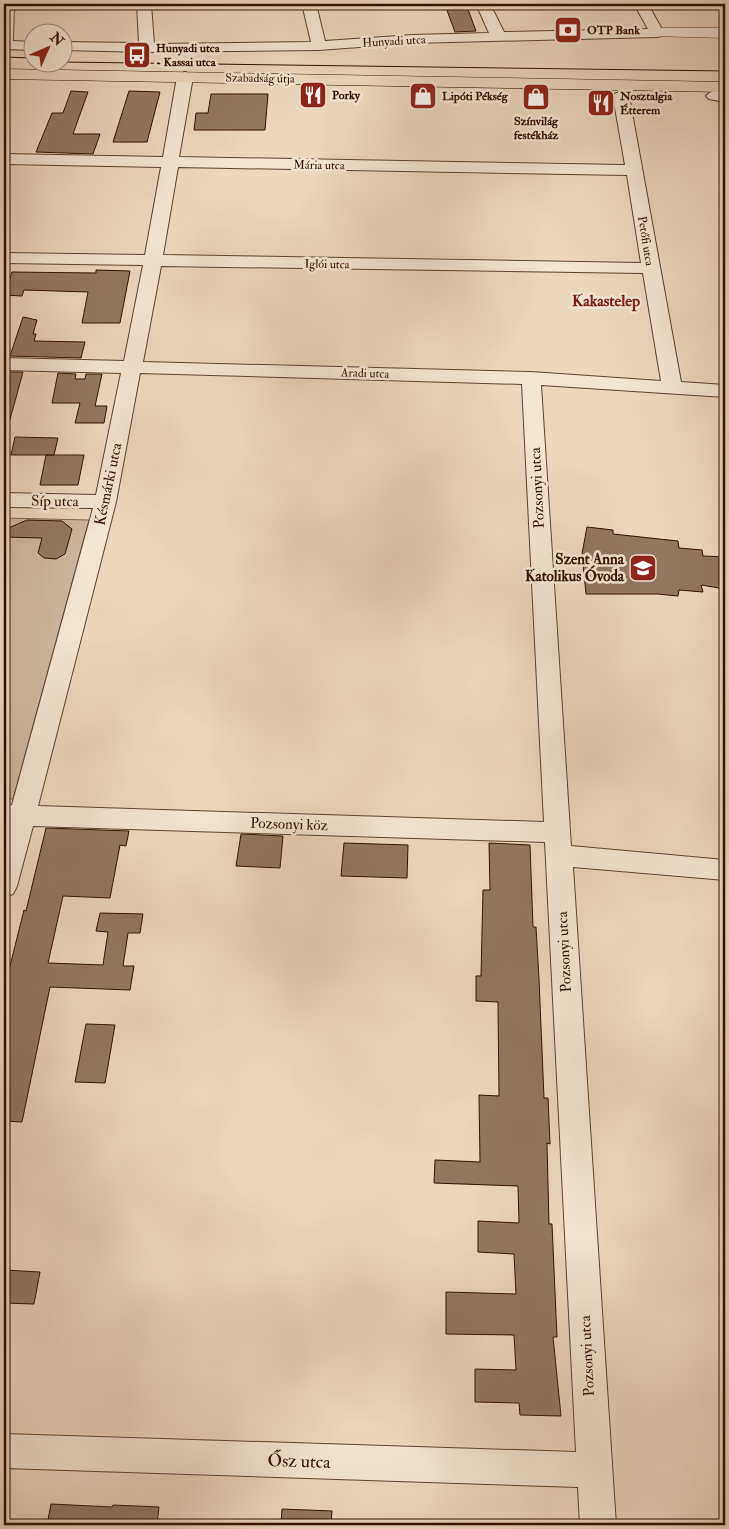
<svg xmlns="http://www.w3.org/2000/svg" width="729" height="1529" font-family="'IM FELL Double Pica',serif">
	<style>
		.green { fill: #cab69c; stroke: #7d644e }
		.building { fill: #917862; stroke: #301200 }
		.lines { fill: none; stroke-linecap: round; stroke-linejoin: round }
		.minor-casing { stroke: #5e432f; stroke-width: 2 }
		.tertiary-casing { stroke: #5e432f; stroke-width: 1 }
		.primary-casing { stroke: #301200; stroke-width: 1 }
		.minor { fill: #f1e5d3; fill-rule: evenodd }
		.tertiary { fill: #f1e5d3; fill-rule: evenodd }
		.primary { fill: #ead7bc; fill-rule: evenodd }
		.tram { stroke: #301200; stroke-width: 1 }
		.labels { text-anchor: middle; stroke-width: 5; stroke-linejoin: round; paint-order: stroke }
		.far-poi-label { font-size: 12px; font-weight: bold; fill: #301200; stroke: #f1e5d3; text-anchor: start }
		.far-street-label { font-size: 12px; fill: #301200; stroke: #f1e5d3 }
		.street-label { font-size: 15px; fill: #301200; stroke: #f1e5d3 }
		.poi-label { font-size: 15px; font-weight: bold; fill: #301200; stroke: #f1e5d3; text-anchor: end }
		.far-district-label { font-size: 16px; font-weight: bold; fill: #7a1f14; stroke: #f1e5d3 }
		.near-street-label { font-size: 18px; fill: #301200; stroke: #f1e5d3 }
	</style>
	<rect width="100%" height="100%" fill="#ead7bc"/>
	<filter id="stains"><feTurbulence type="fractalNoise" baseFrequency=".004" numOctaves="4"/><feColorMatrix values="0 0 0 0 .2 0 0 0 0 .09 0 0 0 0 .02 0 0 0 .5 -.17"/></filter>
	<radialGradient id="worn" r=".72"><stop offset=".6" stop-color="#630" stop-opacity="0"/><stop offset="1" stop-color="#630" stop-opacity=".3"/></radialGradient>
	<path class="green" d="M 4,518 L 89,520 L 13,799 L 4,799 Z"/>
	<path class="building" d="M 466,4 L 476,31 L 455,32 L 445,5 Z
		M 71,91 L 88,92 L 73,134 L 100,134 L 93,154 L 36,152 L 52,113 L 63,113 Z
		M 129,91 L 160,92 L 147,142 L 113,142 Z
		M 211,94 L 268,94 L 265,130 L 194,130 L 196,113 L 208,113 Z
		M 96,270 L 130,271 L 120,323 L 82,323 L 88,292 L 24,290 L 22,296 L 4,295 L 12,272 L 96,273 Z
		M 23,317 L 37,320 L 33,334 L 36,334 L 34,341 L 85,342 L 81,358 L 10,356 Z
		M 5,372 L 23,372 L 9,423 L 4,422 Z
		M 58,373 L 76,374 L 75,379 L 85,379 L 86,374 L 102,374 L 95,406 L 107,406 L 104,423 L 75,423 L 80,403 L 52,403 Z
		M 15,437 L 58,438 L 54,455 L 11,455 Z
		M 46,455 L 84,455 L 78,485 L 40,485 Z
		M 27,520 L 62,521 L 72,529 L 65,554 L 56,559 L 44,558 L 38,553 L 42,538 L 4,537 L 4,530 Z
		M 587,527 L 613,530 L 613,534 L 678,541 L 679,548 L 702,550 L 703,556 L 725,557 L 725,589 L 701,585 L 703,592 L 679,590 L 678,596 L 657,594 L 586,594 L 582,554 Z
		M 46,828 L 129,831 L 126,846 L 120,845 L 110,898 L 63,896 L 48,963 L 103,965 L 108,932 L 96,931 L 100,913 L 143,914 L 140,933 L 128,933 L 123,966 L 134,966 L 130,990 L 50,987 L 22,1122 L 4,1121 L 4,990 L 24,910 L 26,911 Z
		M 241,834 L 283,836 L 280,868 L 236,866 Z
		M 344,843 L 408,845 L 407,878 L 341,876 Z
		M 489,843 L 530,845 L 533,927 L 536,927 L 539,979 L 544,1098 L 548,1098 L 550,1144 L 547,1143 L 549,1224 L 552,1224 L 557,1337 L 553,1337 L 561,1416 L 520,1415 L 519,1403 L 475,1402 L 475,1369 L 516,1370 L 514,1335 L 446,1334 L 446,1292 L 516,1294 L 514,1254 L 478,1252 L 478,1221 L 519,1223 L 518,1186 L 434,1183 L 435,1160 L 480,1162 L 479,1095 L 499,1096 L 498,1002 L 476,1001 L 476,976 L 481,976 L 483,890 L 490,890 Z
		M 86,1024 L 115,1025 L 105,1083 L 75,1082 Z
		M 4,1270 L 40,1272 L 34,1304 L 4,1303 Z
		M 51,1504 L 112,1507 L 113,1505 L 159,1507 L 157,1525 L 47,1525 Z
		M 282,1509 L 332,1511 L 331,1525 L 281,1525 Z"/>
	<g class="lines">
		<g class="minor-casing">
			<path id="minor" d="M 4,4 L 14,4 L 13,41 L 32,42 L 32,50 L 4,49 Z
				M 137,4 L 151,4 L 154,44 L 311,42 L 302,4 L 316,4 L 325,41 L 413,35 L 489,33 L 476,4 L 490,4 L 504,32 L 648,29 L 634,4 L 648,4 L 664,33 L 662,36 L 657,37 L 413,43 L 319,50 L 147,52 L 62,50 L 62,42 L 139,43 Z
				M 185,72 L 190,74 L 193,77 L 179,157 L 625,165 L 613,96 L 616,93 L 626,93 L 629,96 L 681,382 L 725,385 L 725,397 L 541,385 L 571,846 L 725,860 L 725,880 L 573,867 L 616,1525 L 580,1525 L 578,1487 L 4,1468 L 4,1434 L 576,1452 L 545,842 L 33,826 L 17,886 L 13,894 L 4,897 L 4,837 L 7,825 L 4,824 L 4,806 L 12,805 L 93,508 L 4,507 L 4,493 L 96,495 L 121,373 L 4,370 L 4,358 L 124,361 L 143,265 L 4,263 L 4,253 L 145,255 L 161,167 L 4,164 L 4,154 L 163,157 L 177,77 L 180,74 ZM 178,167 L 627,175 L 641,263 L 163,255 ZM 161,266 L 643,273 L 661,381 L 531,372 L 143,362 ZM 140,373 L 522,384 L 544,822 L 38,806 L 116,502 Z
				M 714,91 L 725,92 L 725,102 L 709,99 L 706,96 L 709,93 Z"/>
		</g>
		<g class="tertiary-casing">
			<path id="tertiary" d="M 657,28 L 725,28 L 725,38 L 651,36 L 649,33 L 651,30 Z"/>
		</g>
		<g class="primary-casing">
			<path id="primary" d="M 4,69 L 725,82 L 725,92 L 4,79 Z"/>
		</g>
		<use href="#minor" class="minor"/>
		<use href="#tertiary" class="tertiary"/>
		<use href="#primary" class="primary"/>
		<path class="tram" d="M 4,57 L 32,58
			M 62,62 L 725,71"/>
	</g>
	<defs>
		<g id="bank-square" transform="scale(1.4375)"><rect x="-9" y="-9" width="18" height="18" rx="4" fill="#8f2418" stroke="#f1e5d3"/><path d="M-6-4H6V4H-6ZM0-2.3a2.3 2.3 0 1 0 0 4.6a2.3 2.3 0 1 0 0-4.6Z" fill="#fff"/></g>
		<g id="bus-square" transform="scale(1.4375)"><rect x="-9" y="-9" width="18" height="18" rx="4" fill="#8f2418" stroke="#f1e5d3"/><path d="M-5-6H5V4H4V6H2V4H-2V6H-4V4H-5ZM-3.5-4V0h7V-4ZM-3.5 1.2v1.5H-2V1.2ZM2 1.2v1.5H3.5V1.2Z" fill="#fff"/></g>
		<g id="restaurant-square" transform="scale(1.4375)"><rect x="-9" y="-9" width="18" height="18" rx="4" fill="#8f2418" stroke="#f1e5d3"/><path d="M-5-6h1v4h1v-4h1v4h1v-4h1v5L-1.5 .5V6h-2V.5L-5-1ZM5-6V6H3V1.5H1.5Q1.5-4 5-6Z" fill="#fff"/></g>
		<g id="shop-square" transform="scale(1.4375)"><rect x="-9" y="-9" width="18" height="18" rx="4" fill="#8f2418" stroke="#f1e5d3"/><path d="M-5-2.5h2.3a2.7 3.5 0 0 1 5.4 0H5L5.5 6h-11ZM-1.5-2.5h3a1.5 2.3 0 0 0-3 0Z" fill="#fff"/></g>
		<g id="school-square" transform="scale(1.4375)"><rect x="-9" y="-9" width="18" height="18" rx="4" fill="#8f2418" stroke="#f1e5d3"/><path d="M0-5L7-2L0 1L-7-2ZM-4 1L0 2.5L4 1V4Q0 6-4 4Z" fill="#fff"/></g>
	</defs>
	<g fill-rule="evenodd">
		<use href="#bank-square" x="568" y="30"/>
		<use href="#bus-square" x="137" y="55"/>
		<use href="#restaurant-square" x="313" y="95"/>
		<use href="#shop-square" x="423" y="96"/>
		<use href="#shop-square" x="536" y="97"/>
		<use href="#restaurant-square" x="601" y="103"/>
		<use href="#school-square" x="643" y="568"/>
	</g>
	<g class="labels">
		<g class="far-poi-label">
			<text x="587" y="34">OTP Bank</text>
			<text x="156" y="52">Hunyadi utca<tspan x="156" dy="14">- Kassai utca</tspan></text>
			<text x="332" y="99">Porky</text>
			<text x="442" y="100">Lipóti Pékség</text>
			<text x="620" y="100">Nosztalgia<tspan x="620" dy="14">Étterem</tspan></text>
			<text x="536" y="125" text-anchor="middle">Színvilág<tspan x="536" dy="14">festékház</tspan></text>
		</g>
		<g class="far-street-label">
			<text transform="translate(394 41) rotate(-3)" y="4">Hunyadi utca</text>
			<text transform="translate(260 78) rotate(1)" y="4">Szabadság útja</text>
			<text transform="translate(319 165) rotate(1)" y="4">Mária utca</text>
			<text transform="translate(646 241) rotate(81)" y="4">Petőfi utca</text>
			<text transform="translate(327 264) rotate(1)" y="4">Iglói utca</text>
			<text transform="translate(365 373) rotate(2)" y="4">Aradi utca</text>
		</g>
		<g class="street-label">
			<text transform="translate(108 484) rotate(-78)" y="5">Késmárki utca</text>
			<text transform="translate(537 488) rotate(-93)" y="5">Pozsonyi utca</text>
			<text transform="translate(55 501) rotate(1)" y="5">Síp utca</text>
			<text transform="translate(289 824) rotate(2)" y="5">Pozsonyi köz</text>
			<text transform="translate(564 952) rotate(-93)" y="5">Pozsonyi utca</text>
			<text transform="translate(587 1356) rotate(-93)" y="5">Pozsonyi utca</text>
		</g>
		<g class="poi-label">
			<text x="624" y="564">Szent Anna<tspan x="624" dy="17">Katolikus Óvoda</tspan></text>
		</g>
		<g class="far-district-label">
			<text x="606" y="306">Kakastelep</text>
		</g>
		<g class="near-street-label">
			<text transform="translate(299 1461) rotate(2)" y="6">Ősz utca</text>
		</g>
	</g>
	<rect width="729" height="1529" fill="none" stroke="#ead7bc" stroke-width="20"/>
	<rect x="5" y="5" width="719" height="1519" fill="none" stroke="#301200" stroke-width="2.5"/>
	<rect x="10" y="10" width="709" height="1509" fill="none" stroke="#301200"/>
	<g transform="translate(48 48) rotate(45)"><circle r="24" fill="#f1e5d3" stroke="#a4917f"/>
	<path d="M0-4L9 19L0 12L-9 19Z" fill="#8f2418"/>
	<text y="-8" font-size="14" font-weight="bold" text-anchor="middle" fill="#301200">N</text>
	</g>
	<rect width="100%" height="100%" filter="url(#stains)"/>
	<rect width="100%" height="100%" fill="url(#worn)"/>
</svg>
